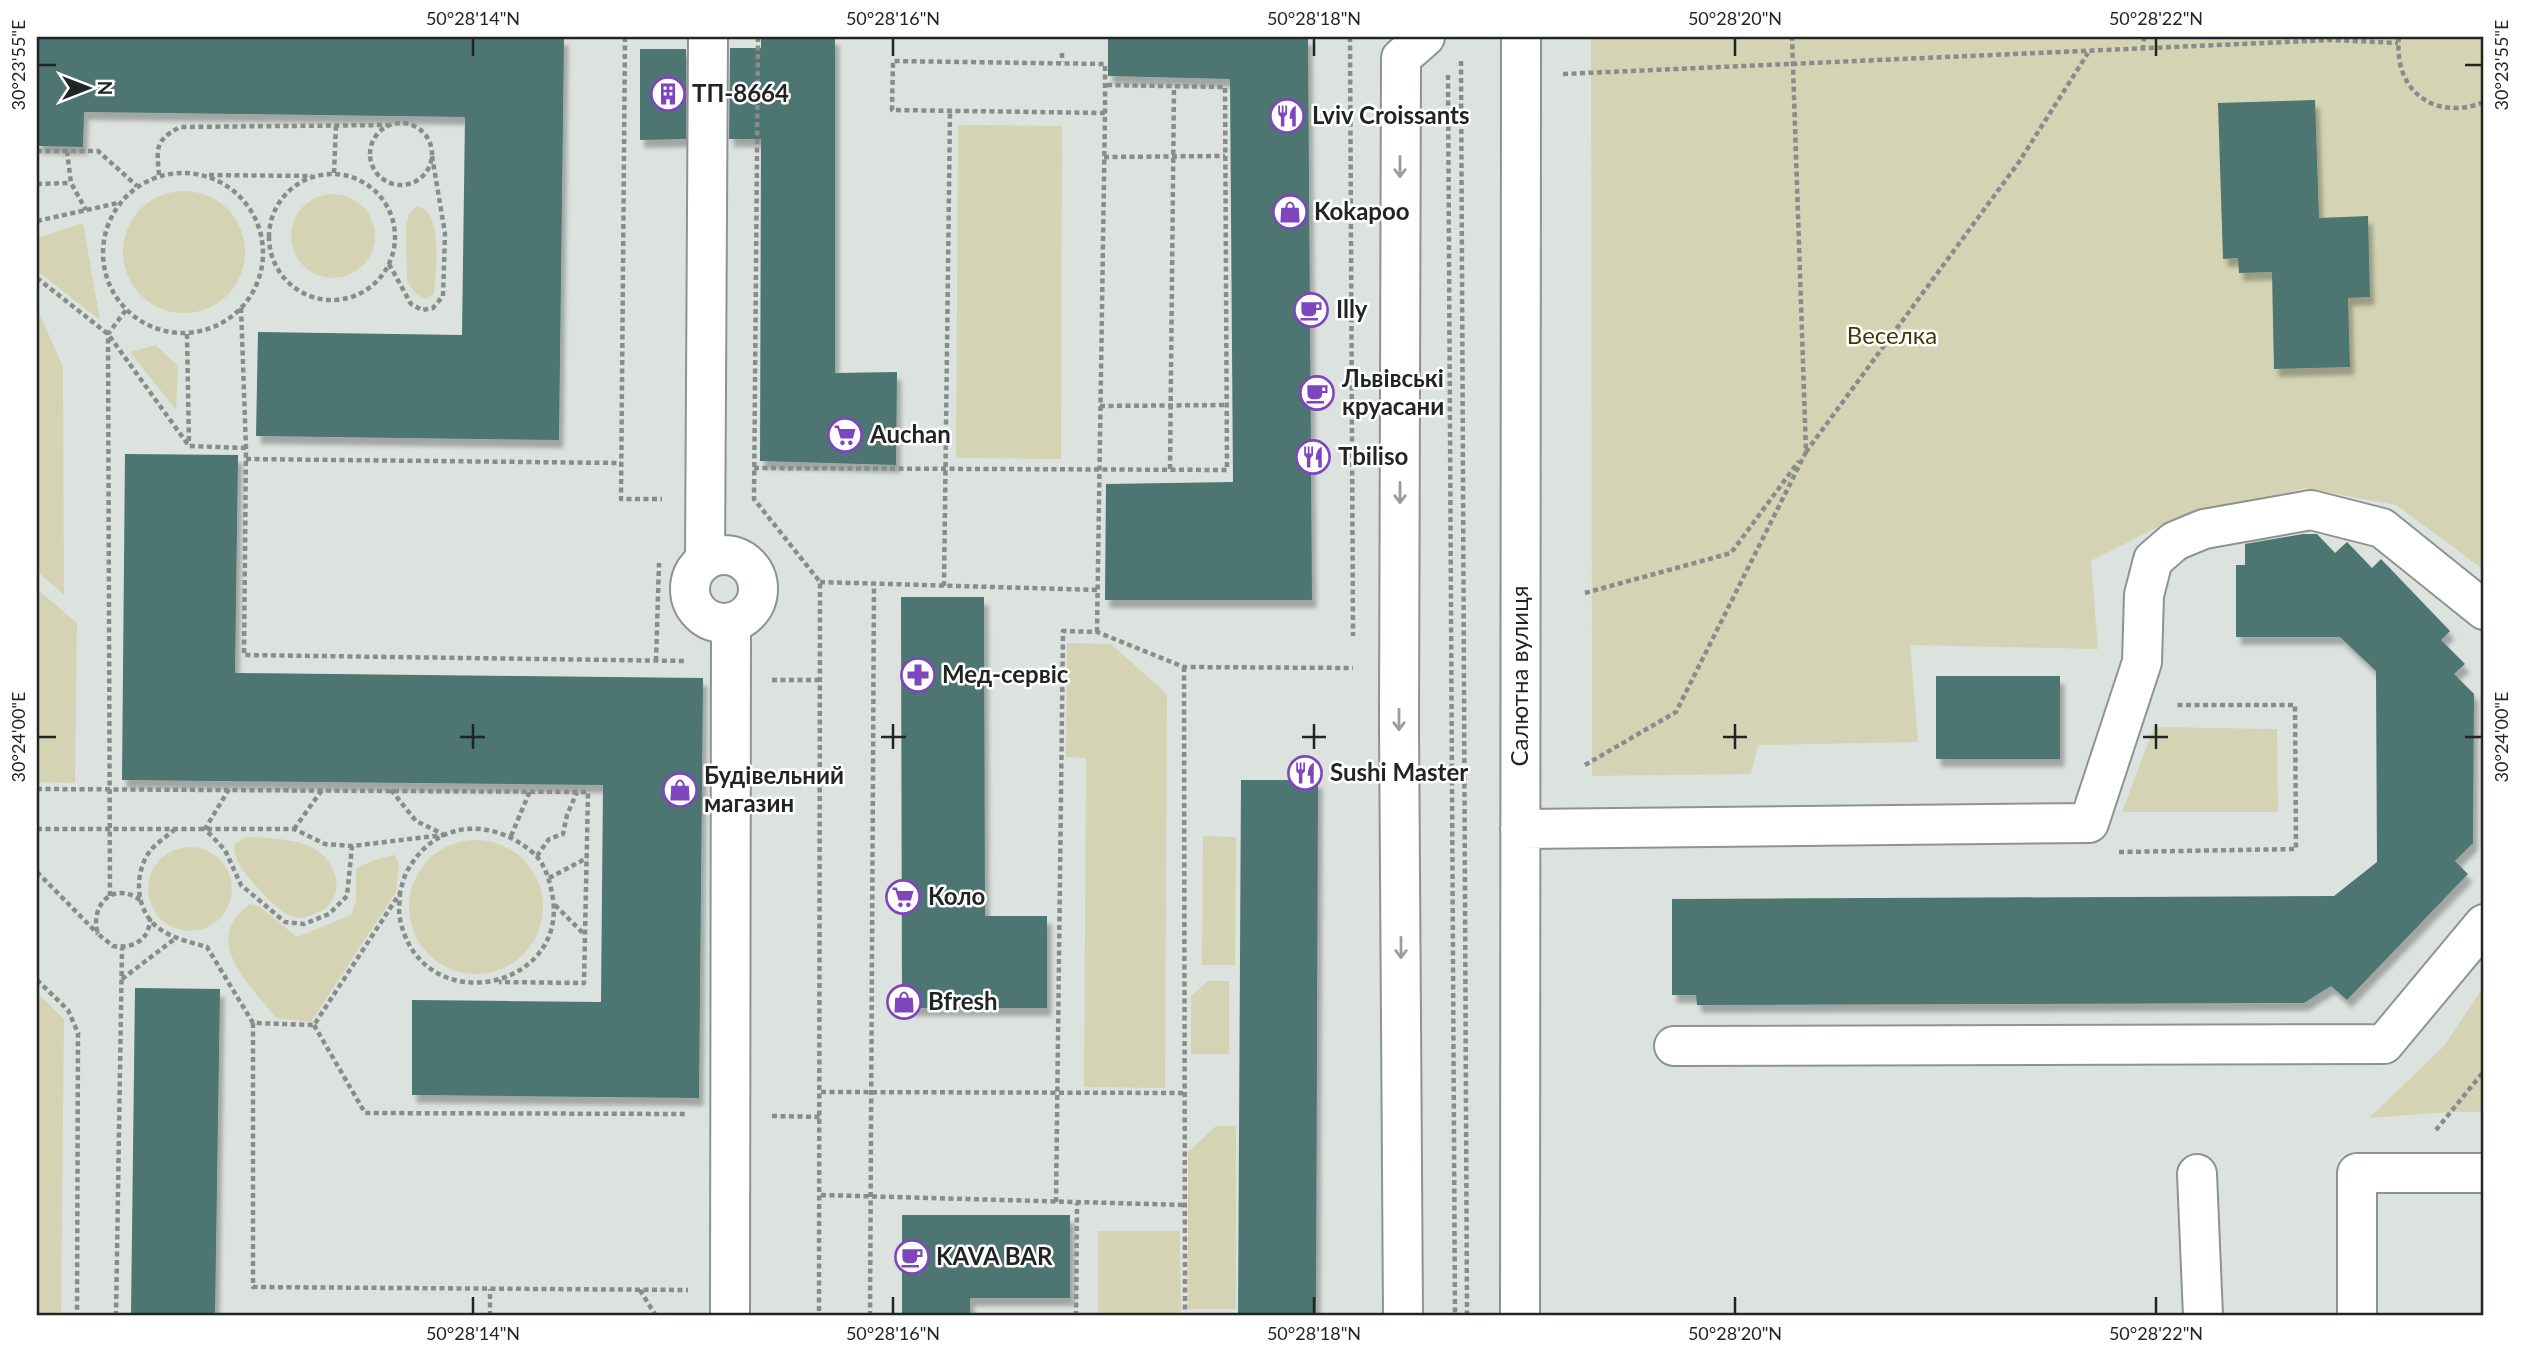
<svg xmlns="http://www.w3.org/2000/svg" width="2521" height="1353" font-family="Lato,sans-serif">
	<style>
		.green { fill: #d4d4b4 }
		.building { fill: #4d7471; filter: url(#shadow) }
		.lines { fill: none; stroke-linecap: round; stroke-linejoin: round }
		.minor-casing { stroke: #8e9390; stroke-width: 42 }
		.path { stroke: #888c8a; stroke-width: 4.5; stroke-dasharray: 5 3.5; stroke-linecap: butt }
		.minor { stroke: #fff; stroke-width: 38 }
		.oneway { stroke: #9c9c9c }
		.ticks { fill: none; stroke: #222423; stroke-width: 2.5 }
		.labels { text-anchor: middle; stroke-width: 5; stroke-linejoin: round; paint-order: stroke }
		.poi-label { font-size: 24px; font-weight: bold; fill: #222423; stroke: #fff; text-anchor: start }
		.park-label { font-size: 24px; fill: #3e3c02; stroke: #fff }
		.street-label { font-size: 24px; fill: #222423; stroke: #fff }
		.neatline { fill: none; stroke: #222423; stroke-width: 2.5 }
		.ticks-label { font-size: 18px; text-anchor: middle; fill: #222423 }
	</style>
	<defs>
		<filter id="shadow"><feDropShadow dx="4.5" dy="8" stdDeviation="2" flood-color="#0004"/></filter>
	</defs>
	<rect width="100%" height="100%" fill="#dce3df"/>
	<path class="green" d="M 1591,37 L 2484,37 L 2484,570 L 2396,505 L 2305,488 L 2172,520 L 2091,561 L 2098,649 L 1910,645 L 1918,742 L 1758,745 L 1751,774 L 1592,776 Z
		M 958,125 L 1062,126 L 1061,459 L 956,458 Z
		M123 252a61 61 0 1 1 122 0a61 61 0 1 1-122 0Z
		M291 236a42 42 0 1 1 84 0a42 42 0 1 1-84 0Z
		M 417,206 C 445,212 435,273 434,294 L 425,299 L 415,293 L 407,281 L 406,226 L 409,214 Z
		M 83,223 L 100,320 L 37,271 L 37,238 Z
		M 37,314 L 41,317 L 63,367 L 64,595 L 37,571 Z
		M 156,345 L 178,366 L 176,410 L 130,352 Z
		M 37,589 L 77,623 L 75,783 L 37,782 Z
		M 1067,643 L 1111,644 L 1167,694 L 1165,1088 L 1084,1087 L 1086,758 L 1066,757 Z
		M 2154,727 L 2277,729 L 2278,812 L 2122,812 Z
		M 1203,836 L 1236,837 L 1235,965 L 1202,965 Z
		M 245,837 C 268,838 298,838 318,851 C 342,868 345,904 314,914 C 309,916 303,918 298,918 C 283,916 270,901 260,890 C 248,878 234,863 234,845 Z
		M409 907a67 67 0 1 1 134 0a67 67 0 1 1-134 0Z
		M148 889a42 42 0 1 1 84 0a42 42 0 1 1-84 0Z
		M 395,855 L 399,865 L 396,892 L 311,1022 L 276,1018 C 250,984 199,940 250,904 L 260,907 L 297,937 L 351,915 L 356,902 L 356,869 L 373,860 Z
		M 1208,981 L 1229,981 L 1229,1054 L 1191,1054 L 1191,996 Z
		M 2484,986 L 2484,1112 L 2451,1112 L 2369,1118 L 2444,1046 Z
		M 37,993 L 64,1019 L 61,1316 L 37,1316 Z
		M 1216,1126 L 1236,1126 L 1236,1309 L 1188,1309 L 1188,1152 Z
		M 1098,1231 L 1180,1231 L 1181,1316 L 1098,1316 Z"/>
	<path class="building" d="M 37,37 L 564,37 L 559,440 L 256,436 L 258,332 L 462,335 L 465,117 L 84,112 L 83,147 L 37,146 Z
		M 761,37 L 835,37 L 835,373 L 897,372 L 896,465 L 760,461 L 761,139 L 729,139 L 730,48 L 761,48 Z
		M 1108,37 L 1308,37 L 1312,600 L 1105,600 L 1106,484 L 1233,482 L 1230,79 L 1108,76 Z
		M 640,49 L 686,49 L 686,139 L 640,140 Z
		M 2315,100 L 2319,218 L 2368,216 L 2370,297 L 2348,298 L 2350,367 L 2274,369 L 2272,272 L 2239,273 L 2238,258 L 2223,259 L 2218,103 Z
		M 125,454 L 238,455 L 235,673 L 703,678 L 699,1098 L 412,1095 L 412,1000 L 601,1002 L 603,785 L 122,780 Z
		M 2303,534 L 2317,534 L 2335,553 L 2347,542 L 2372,568 L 2381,559 L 2450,631 L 2441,640 L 2465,664 L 2454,674 L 2474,694 L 2473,843 L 2455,861 L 2468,874 L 2347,1000 L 2331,986 L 2304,1003 L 1697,1005 L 1696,995 L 1672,995 L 1672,899 L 2334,896 L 2377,862 L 2376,671 L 2340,637 L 2236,637 L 2236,565 L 2245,565 L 2245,544 Z
		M 901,597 L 984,597 L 985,916 L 1047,916 L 1047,1008 L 902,1008 Z
		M 1936,676 L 2060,676 L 2060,759 L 1936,759 Z
		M 1241,780 L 1318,780 L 1316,1316 L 1238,1316 Z
		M 135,988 L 220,989 L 215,1316 L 131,1316 Z
		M 902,1215 L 1070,1215 L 1070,1298 L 970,1298 L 970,1316 L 902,1316 Z"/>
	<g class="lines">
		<g class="minor-casing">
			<path id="minor" d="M690 589a34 34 0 1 1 68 0a34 34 0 1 1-68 0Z
				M 705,561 L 708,37
				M 1520,829 L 2089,823 L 2142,662 L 2144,595 L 2153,560 L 2175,541 L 2204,529 L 2311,510 L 2382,528 L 2484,610
				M 1674,1046 L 2384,1044 L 2484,924
				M 2197,1174 L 2203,1316
				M 730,1316 L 731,622
				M 1403,1316 L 1399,724 L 1401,58 L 1425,37
				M 1520,1316 L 1521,37
				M 2357,1316 L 2357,1173 L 2484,1173"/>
		</g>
		<path class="path" d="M 625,37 L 621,499 L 662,499
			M 758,37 L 754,499 L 820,582 L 819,1316
			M 1350,37 L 1353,636
			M 2399,37 C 2393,90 2434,122 2484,102
			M 2143,50 L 2144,37
			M 1062,53 L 1062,62
			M 1461,61 L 1467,1316
			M 1563,74 L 2331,40 L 2398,43
			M 1448,75 L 1455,1316
			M370 154a31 31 0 1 1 62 0a31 31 0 1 1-62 0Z
			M 37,151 L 98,151 L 137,186
			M 67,151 L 71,183 L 86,210
			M 1104,157 L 1225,156
			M103 253a80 80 0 1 1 160 0a80 80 0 1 1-160 0Z
			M 334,173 L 336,125
			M269 237a63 63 0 1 1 126 0a63 63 0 1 1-126 0Z
			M 159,175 C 157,148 154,141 180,127 L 390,125
			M 209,175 L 312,176
			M 37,184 L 71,183
			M 37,221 L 118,203
			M 389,264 L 411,304 L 422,310 L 433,308 L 443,296 L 445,233 L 432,156
			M 37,278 L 108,334 L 189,446 L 246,448
			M 241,308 L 246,448 L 244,655 L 687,661
			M 187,334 L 189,445
			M 1100,406 L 1227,405
			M 1806,452 L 2019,162 L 2088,53
			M 246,459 L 621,463
			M 754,468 L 1227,470 L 1225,87 L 1105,85
			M 1170,469 L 1174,87
			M 820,582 L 1098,590
			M 944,586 L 950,111
			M 1585,593 L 1731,553 L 1799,461
			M 1097,632 L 1105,113 L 1105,64 L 893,61 L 892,110 L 1105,113
			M 656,661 L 659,563
			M 1184,667 L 1185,1316
			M 772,680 L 821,680
			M 1585,765 L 1676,712 L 1806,452 L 1792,37
			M 37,789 L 588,792 L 584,983 L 499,982
			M 229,789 L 205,829 L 225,850 L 241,885 L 285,922 L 304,924 L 329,914 L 347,896 L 352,846
			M 391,790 L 416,821 L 443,834
			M 37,829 L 294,829 L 325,844 L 352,846 L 443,835
			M 175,829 C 168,836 156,843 150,851 C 134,873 135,908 156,926 C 170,938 190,942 207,947 L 253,1023 L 314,1025 L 400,893 C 402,885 404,875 409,868 C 437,820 491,818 531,851 C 544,861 549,878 552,893 C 572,990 421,1022 400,919 C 398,911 400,901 400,893
			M 294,829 L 322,790
			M 511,836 L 530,791
			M 2119,852 L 2296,849 L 2295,705 L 2174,705
			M 537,856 L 549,839 L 563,834 L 567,815 L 577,792
			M 37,872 L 98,934
			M 549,878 L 587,858
			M 110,896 L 108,334 L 126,310
			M 140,900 C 113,880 89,906 98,934 L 113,946 C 133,949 150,940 150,918
			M 555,905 L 584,934
			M 122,979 L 176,938
			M 37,980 L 68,1010 L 78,1033 L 77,1316
			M 253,1023 L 253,1287 L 688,1290
			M 314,1025 L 365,1113 L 687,1114
			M 821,1092 L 1183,1093
			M 772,1116 L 821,1117
			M 2436,1130 L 2484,1071
			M 821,1195 L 1185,1205
			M 1056,1202 L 1063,631 L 1097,632 L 1184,667 L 1353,668
			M 640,1290 L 656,1316
			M 116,1316 L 122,948
			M 490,1316 L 490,1289
			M 870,1316 L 874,583
			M 1076,1316 L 1077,1203"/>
		<use href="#minor" class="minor"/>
	</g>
	<defs><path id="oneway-shaft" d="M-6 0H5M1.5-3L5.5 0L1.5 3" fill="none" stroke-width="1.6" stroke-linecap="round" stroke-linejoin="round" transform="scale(1.75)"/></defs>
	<g class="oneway">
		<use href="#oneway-shaft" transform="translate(1400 167) rotate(90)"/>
		<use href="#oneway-shaft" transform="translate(1400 493) rotate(90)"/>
		<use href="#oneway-shaft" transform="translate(1399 720) rotate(90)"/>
		<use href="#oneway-shaft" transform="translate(1401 948) rotate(90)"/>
	</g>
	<path class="ticks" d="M 473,38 L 473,56M 893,38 L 893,56M 1314,38 L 1314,56M 1735,38 L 1735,56M 2156,38 L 2156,56M 38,65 L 56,65M 2465,65 L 2482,65M 473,724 L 473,749M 893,724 L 893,749M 1314,724 L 1314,749M 1735,724 L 1735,749M 2156,724 L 2156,749M 38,737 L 56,737M 460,737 L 485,737M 881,737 L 906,737M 1302,737 L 1326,737M 1723,737 L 1747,737M 2143,737 L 2168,737M 2465,737 L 2482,737M 473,1297 L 473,1314M 893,1297 L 893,1314M 1314,1297 L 1314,1314M 1735,1297 L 1735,1314M 2156,1297 L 2156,1314"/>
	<defs>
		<g id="building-ring" transform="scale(1.75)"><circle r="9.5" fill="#fff" stroke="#7f45bc" stroke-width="1.5"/><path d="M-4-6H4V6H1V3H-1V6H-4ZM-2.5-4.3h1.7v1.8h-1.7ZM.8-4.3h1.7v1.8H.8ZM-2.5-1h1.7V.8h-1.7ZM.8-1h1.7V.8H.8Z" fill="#7f45bc"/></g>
		<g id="restaurant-ring" transform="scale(1.75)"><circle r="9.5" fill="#fff" stroke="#7f45bc" stroke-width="1.5"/><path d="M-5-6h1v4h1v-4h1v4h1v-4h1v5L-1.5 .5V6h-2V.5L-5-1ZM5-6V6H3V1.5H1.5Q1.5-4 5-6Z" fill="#7f45bc"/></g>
		<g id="shop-ring" transform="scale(1.75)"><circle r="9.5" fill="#fff" stroke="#7f45bc" stroke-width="1.5"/><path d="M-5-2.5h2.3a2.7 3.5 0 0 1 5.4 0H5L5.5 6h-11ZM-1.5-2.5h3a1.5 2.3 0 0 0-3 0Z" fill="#7f45bc"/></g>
		<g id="cafe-ring" transform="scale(1.75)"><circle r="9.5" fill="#fff" stroke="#7f45bc" stroke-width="1.5"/><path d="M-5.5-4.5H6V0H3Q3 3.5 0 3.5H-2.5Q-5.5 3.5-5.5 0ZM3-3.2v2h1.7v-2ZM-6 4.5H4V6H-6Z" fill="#7f45bc"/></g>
		<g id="supermarket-ring" transform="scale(1.75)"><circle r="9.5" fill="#fff" stroke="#7f45bc" stroke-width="1.5"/><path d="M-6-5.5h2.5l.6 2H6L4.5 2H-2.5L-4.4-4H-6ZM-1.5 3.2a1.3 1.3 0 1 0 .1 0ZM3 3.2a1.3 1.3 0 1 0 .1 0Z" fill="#7f45bc"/></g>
		<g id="pharmacy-ring" transform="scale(1.75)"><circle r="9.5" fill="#fff" stroke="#7f45bc" stroke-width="1.5"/><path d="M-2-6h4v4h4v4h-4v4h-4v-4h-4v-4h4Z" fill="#7f45bc"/></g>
	</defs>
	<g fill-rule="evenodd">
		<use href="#building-ring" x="668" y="94"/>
		<use href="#restaurant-ring" x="1287" y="116"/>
		<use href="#shop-ring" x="1290" y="212"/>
		<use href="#cafe-ring" x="1311" y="310"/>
		<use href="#cafe-ring" x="1317" y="393"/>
		<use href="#supermarket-ring" x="845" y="435"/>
		<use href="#restaurant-ring" x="1313" y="457"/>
		<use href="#pharmacy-ring" x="918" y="675"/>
		<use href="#restaurant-ring" x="1305" y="773"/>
		<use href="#shop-ring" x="680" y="790"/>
		<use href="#supermarket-ring" x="903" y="897"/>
		<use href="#shop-ring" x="904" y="1002"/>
		<use href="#cafe-ring" x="912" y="1257"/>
	</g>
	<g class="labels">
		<g class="poi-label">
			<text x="692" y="102">ТП-8664</text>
			<text x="1312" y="124">Lviv Croissants</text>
			<text x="1314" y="220">Kokapoo</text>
			<text x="1336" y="318">Illy</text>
			<text x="1342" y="387">Львівські<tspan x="1342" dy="28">круасани</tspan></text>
			<text x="870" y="443">Auchan</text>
			<text x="1338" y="465">Tbiliso</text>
			<text x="942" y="683">Мед-сервіс</text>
			<text x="1330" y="781">Sushi Master</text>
			<text x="704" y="784">Будівельний<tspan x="704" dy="28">магазин</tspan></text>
			<text x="928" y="905">Коло</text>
			<text x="928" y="1010">Bfresh</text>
			<text x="936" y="1265">KAVA BAR</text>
		</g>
		<g class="park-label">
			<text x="1892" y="344">Веселка</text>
		</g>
		<g class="street-label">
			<text transform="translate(1520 676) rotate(-90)" y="8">Салютна вулиця</text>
		</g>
	</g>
	<rect width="2521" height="1353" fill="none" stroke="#ffffff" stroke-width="77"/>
	<g transform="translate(88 88) rotate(90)" stroke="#ffffff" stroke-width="5" paint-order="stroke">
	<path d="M0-5L12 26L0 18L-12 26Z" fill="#222423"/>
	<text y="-10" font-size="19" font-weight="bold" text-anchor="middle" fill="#222423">N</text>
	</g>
	<rect x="38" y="38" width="2444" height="1276" class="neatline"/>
	<g class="ticks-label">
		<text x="473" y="25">50°28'14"N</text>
		<text x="893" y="25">50°28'16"N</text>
		<text x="1314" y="25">50°28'18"N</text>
		<text x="1735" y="25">50°28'20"N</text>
		<text x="2156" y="25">50°28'22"N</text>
		<text transform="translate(2502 65) rotate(-90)" y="6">30°23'55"E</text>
		<text transform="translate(19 65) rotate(-90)" y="6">30°23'55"E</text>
		<text transform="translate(2502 737) rotate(-90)" y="6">30°24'00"E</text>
		<text transform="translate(19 737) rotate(-90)" y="6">30°24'00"E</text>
		<text x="473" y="1340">50°28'14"N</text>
		<text x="893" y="1340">50°28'16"N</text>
		<text x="1314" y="1340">50°28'18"N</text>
		<text x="1735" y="1340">50°28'20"N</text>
		<text x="2156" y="1340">50°28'22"N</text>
	</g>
</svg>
